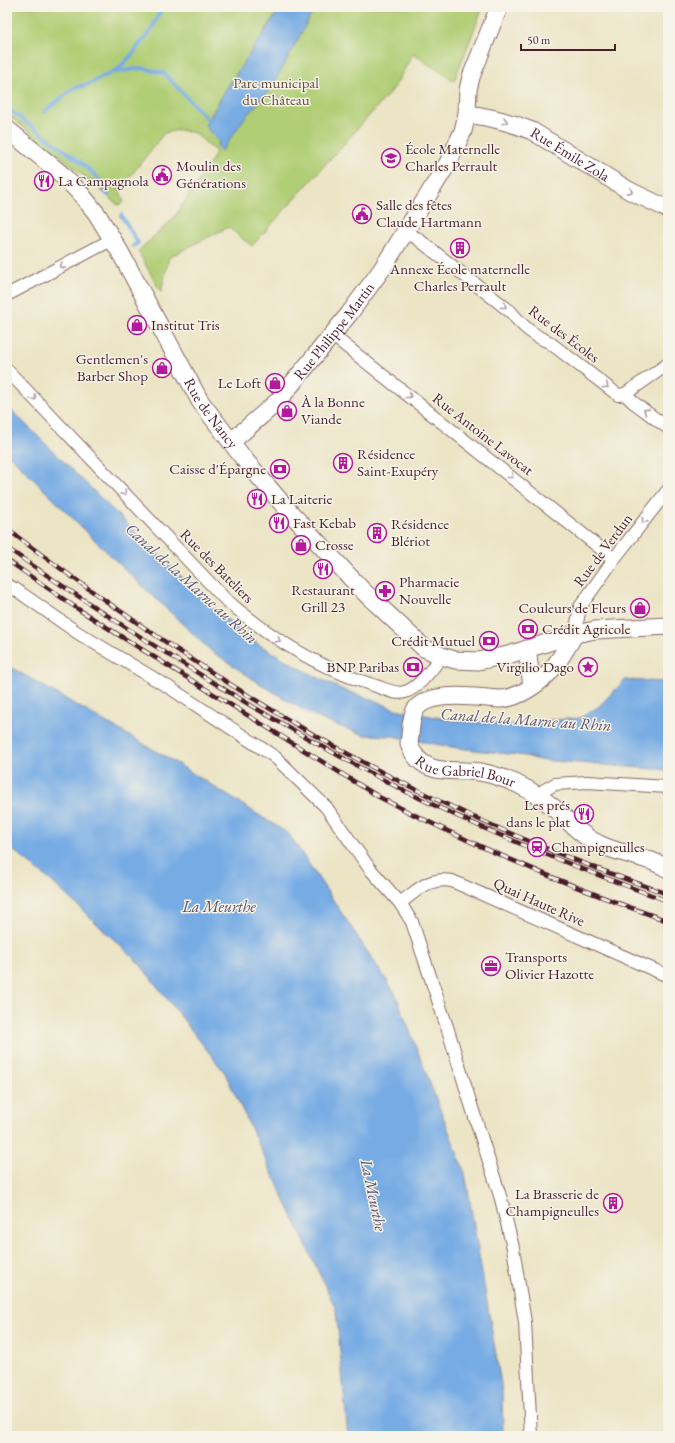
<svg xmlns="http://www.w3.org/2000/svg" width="675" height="1443" font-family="'EB Garamond',serif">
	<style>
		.green { fill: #b0ce75; stroke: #7d7650 }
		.water { fill: #76abe4; stroke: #606588 }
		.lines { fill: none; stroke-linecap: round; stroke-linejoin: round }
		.stream { stroke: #76abe4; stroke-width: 4 }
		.street-casing { stroke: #826461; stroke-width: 14 }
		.secondary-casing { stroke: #826461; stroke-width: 19 }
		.street { stroke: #fff; stroke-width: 12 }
		.secondary { stroke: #fff; stroke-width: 17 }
		.rail-casing { stroke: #4a1f2b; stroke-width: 4.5 }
		.rail { stroke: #f7f3e8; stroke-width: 3; stroke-dasharray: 9; stroke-linecap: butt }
		.oneway { stroke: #ae9aa0 }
		.labels { text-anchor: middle; stroke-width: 3; stroke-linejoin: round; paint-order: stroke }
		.park-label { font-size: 15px; fill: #644b3e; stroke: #f7f3e8 }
		.poi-label { font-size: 15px; fill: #4a1f2b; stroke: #f7f3e8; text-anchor: start }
		.street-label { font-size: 15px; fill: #4a1f2b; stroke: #f7f3e8 }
		.water-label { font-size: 16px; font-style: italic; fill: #59506c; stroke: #f7f3e8 }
	</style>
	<rect width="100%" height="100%" fill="#f7f3e8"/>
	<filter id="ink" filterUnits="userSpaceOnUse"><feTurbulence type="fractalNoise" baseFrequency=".025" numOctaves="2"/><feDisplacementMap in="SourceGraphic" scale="8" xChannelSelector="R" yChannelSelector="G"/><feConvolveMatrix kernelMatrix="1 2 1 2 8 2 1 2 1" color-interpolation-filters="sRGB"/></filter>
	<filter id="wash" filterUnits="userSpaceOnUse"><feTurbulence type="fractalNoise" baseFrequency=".012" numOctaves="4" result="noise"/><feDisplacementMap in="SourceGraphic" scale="16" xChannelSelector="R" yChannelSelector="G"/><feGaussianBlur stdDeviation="0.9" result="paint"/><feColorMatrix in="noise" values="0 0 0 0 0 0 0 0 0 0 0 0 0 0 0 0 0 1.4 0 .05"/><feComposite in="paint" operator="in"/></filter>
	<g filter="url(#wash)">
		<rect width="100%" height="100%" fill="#ebe4c5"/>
		<path class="green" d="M 7,7 L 483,7 L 454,81 L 413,54 L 394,88 L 252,246 L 228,227 L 169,257 L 161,292 L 138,251 L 173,219 L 212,160 L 216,152 L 196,134 L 191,132 L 178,130 L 164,133 L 125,183 L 122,189 L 118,186 L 124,202 L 118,205 L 57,153 L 7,114 Z"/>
		<path class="water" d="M 281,7 L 313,7 L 311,15 L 271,89 L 246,116 L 222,151 L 217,147 L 219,142 L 205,126 L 226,89 Z
			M 7,406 L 213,608 L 258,644 L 305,671 L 341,689 L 376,701 L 395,709 L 456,721 L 534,726 L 539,726 L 540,721 L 580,718 L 598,707 L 625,680 L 668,682 L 668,770 L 539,760 L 526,756 L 457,748 L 392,736 L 365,735 L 327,722 L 301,709 L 256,681 L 210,650 L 114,559 L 7,453 Z
			M 7,665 L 173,761 L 289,834 L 395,993 L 465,1173 L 502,1390 L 503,1436 L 348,1436 L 336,1309 L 225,1073 L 139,963 L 51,881 L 7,845 Z"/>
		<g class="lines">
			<path class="stream" d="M 116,72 L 141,68 L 164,73 L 208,120
				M 7,108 L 79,161 L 96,176 L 108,195
				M 44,112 L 74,88 L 89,84 L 118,69 L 129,58 L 152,29 L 162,7
				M 121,215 L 138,243 L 133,246"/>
		</g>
	</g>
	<g filter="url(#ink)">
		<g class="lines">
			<g class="street-casing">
				<path id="street" d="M 405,231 L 418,239 L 511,312 C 521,325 534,336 549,342 L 618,395 L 625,394 L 668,364
					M 7,295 L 113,239
					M 332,335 L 614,559
					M 7,370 L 225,599 C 269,637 320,669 376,686 C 385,689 396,695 405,692 C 419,688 433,667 442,656
					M 625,394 L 633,402 L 668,428
					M 7,585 L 15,589 L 78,633 L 170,688 L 275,757 L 326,807 L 370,869 L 400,903 L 412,922 L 447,1027 L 473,1111 L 501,1199 L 513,1248 L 525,1322 L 531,1436
					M 575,634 L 580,607 L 614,559 L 668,490
					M 536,795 L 555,784 L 587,782 L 668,787
					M 400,903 C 418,890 428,877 452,881 L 668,976"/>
			</g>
			<g class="secondary-casing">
				<g id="secondary">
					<path id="s1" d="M 467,114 C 490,117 511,122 532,131 L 630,191 L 668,209"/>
					<path id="s2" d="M 7,129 L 59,172 L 80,193 L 97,214 L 120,252 L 200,401 L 244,459 L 286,508 L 363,591 L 424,648 L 442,656 L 455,660 L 478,661 L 508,655 L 575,634 L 595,630 L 668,626"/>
					<path id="s3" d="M 231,442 L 278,401 L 349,314 L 382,269 L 448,163 L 463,131 L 467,114 L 468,90 L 471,77 L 499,7"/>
					<path id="s4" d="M 575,634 C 568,645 561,658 553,668 C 542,682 519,698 501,699 C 479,698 429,689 415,710 C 410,719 411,734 409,743 C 410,750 414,754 418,759 C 432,773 448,770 466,771 C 476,771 487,773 496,776 C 517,782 538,794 554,808 C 568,821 582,836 599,844 C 621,855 648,856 668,869"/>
					<path d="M 527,649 L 532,686"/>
				</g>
			</g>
			<use href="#street" class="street"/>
			<use href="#secondary" class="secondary"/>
			<g class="rail-casing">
				<path id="rail" d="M 7,529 C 100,599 197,666 297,725 C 412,793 541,851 668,894
					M 7,548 C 85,602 164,653 245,702 C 298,733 351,764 407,792 C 491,834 579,869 668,901
					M 7,560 L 78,609 L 122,637 L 379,797 C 472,845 569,887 668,921"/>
			</g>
			<use href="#rail" class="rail"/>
		</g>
		<defs><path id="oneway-chevron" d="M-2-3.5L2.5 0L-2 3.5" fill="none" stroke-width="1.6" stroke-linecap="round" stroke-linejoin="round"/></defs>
		<g class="oneway">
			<use href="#oneway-chevron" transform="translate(505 121) rotate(15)"/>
			<use href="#oneway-chevron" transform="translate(630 191) rotate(28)"/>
			<use href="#oneway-chevron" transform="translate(62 266) rotate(152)"/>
			<use href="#oneway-chevron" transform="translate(504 306) rotate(38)"/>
			<use href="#oneway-chevron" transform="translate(606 386) rotate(38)"/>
			<use href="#oneway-chevron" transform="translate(409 396) rotate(38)"/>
			<use href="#oneway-chevron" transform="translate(34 398) rotate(46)"/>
			<use href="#oneway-chevron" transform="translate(646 411) rotate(-143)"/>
			<use href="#oneway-chevron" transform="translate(511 476) rotate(39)"/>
			<use href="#oneway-chevron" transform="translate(124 493) rotate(46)"/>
			<use href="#oneway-chevron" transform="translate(644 521) rotate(128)"/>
			<use href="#oneway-chevron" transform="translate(278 640) rotate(32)"/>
		</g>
	</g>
	<defs>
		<g id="school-ring" transform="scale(1)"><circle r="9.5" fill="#f7f3e8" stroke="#b5179e" stroke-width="1.5"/><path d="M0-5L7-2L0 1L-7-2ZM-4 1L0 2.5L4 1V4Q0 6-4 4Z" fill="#b5179e"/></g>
		<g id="civic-ring" transform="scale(1)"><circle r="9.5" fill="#f7f3e8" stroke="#b5179e" stroke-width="1.5"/><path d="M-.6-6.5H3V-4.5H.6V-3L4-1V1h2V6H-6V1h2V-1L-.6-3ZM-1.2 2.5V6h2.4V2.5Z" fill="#b5179e"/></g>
		<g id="restaurant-ring" transform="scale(1)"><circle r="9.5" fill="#f7f3e8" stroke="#b5179e" stroke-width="1.5"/><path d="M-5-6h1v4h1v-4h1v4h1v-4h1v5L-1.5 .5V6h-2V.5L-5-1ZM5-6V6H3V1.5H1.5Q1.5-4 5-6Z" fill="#b5179e"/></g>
		<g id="building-ring" transform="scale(1)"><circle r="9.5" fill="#f7f3e8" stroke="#b5179e" stroke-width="1.5"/><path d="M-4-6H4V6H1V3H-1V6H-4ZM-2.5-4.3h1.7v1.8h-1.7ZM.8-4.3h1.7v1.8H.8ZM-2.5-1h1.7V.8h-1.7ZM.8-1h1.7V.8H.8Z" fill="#b5179e"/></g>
		<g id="shop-ring" transform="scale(1)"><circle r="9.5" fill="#f7f3e8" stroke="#b5179e" stroke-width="1.5"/><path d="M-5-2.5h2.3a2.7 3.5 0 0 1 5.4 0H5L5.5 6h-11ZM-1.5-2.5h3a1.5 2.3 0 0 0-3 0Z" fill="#b5179e"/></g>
		<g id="bank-ring" transform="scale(1)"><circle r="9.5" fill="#f7f3e8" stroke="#b5179e" stroke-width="1.5"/><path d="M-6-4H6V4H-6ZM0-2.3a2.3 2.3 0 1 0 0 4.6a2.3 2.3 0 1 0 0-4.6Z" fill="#b5179e"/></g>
		<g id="pharmacy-ring" transform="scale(1)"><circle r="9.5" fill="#f7f3e8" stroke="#b5179e" stroke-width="1.5"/><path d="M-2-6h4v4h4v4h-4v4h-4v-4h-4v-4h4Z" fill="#b5179e"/></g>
		<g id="sight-ring" transform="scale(1)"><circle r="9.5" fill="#f7f3e8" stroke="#b5179e" stroke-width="1.5"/><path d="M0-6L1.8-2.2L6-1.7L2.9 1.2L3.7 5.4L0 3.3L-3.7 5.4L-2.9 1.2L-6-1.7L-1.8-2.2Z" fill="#b5179e"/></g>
		<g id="station-ring" transform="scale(1)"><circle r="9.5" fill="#f7f3e8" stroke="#b5179e" stroke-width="1.5"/><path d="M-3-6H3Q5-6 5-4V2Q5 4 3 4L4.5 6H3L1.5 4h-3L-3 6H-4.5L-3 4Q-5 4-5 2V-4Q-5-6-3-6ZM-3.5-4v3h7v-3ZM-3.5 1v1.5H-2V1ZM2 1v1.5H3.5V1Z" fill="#b5179e"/></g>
		<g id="office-ring" transform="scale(1)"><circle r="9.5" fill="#f7f3e8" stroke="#b5179e" stroke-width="1.5"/><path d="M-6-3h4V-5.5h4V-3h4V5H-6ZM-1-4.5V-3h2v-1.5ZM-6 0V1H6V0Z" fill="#b5179e"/></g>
	</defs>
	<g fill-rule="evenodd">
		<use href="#school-ring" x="391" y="158"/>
		<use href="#civic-ring" x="162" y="175"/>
		<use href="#restaurant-ring" x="44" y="181"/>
		<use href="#civic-ring" x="362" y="214"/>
		<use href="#building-ring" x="460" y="248"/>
		<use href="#shop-ring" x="137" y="325"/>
		<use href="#shop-ring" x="162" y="368"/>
		<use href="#shop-ring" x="275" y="383"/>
		<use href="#shop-ring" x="287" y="411"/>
		<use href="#building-ring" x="343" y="463"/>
		<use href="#bank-ring" x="280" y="469"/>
		<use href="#restaurant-ring" x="257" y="499"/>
		<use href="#restaurant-ring" x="279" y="523"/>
		<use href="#building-ring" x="377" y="533"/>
		<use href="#shop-ring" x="301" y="545"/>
		<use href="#restaurant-ring" x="323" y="569"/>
		<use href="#pharmacy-ring" x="385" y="591"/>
		<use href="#shop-ring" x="640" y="608"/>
		<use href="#bank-ring" x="528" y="629"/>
		<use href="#bank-ring" x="489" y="641"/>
		<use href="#bank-ring" x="413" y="667"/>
		<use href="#sight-ring" x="588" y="667"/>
		<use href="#restaurant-ring" x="584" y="814"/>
		<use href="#station-ring" x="537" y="847"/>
		<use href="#office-ring" x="491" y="966"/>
		<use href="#building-ring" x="613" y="1203"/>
	</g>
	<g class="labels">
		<g class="park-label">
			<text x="276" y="88">Parc municipal<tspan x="276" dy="17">du Château</tspan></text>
		</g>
		<g class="poi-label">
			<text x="405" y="154">École Maternelle<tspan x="405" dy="17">Charles Perrault</tspan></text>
			<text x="176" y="171">Moulin des<tspan x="176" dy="17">Générations</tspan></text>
			<text x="58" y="186">La Campagnola</text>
			<text x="376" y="210">Salle des fêtes<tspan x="376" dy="17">Claude Hartmann</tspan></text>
			<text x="460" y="274" text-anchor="middle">Annexe École maternelle<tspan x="460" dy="17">Charles Perrault</tspan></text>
			<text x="151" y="330">Institut Tris</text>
			<text x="148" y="364" text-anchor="end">Gentlemen's<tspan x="148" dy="17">Barber Shop</tspan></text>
			<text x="261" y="388" text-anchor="end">Le Loft</text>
			<text x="301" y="407">À la Bonne<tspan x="301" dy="17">Viande</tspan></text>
			<text x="357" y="459">Résidence<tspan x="357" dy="17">Saint-Exupéry</tspan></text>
			<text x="266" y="474" text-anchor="end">Caisse d'Épargne</text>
			<text x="271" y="504">La Laiterie</text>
			<text x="293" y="528">Fast Kebab</text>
			<text x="391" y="529">Résidence<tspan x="391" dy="17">Blériot</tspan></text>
			<text x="315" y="550">Crosse</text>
			<text x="399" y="587">Pharmacie<tspan x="399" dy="17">Nouvelle</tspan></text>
			<text x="323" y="595" text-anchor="middle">Restaurant<tspan x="323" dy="17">Grill 23</tspan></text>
			<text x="626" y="613" text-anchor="end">Couleurs de Fleurs</text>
			<text x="542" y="634">Crédit Agricole</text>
			<text x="475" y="646" text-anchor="end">Crédit Mutuel</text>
			<text x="399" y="672" text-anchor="end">BNP Paribas</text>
			<text x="574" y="672" text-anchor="end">Virgilio Dago</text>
			<text x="570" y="810" text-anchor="end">Les prés<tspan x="570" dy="17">dans le plat</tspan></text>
			<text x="551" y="852">Champigneulles</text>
			<text x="505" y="962">Transports<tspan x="505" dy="17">Olivier Hazotte</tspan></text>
			<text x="599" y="1199" text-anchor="end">La Brasserie de<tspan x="599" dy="17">Champigneulles</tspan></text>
		</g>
		<g class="street-label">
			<text dy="5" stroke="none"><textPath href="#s1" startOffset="112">Rue Émile Zola</textPath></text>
			<text dy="5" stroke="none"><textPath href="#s3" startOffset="152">Rue Philippe Martin</textPath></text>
			<text transform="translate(564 334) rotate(37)" y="5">Rue des Écoles</text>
			<text dy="5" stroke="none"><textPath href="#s2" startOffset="354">Rue de Nancy</textPath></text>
			<text transform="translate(483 434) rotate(38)" y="5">Rue Antoine Lavocat</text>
			<text transform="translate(603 550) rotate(-53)" y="5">Rue de Verdun</text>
			<text transform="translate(217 566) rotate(45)" y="5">Rue des Bateliers</text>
			<text dy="5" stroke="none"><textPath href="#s4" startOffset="295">Rue Gabriel Bour</textPath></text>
			<text transform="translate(539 902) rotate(24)" y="5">Quai Haute Rive</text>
		</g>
		<g class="water-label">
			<text transform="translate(192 583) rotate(42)" y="6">Canal de la Marne au Rhin</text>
			<text transform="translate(526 719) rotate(4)" y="6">Canal de la Marne au Rhin</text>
			<text x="219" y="912">La Meurthe</text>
			<text transform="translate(374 1195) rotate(78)" y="6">La Meurthe</text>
		</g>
	</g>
	<rect width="675" height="1443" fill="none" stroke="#f7f3e8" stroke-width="24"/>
	<path d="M521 44v6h94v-6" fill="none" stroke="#4a1f2b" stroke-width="2"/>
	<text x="527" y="44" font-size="12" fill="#4a1f2b" stroke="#f7f3e8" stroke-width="3" paint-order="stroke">50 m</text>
</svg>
